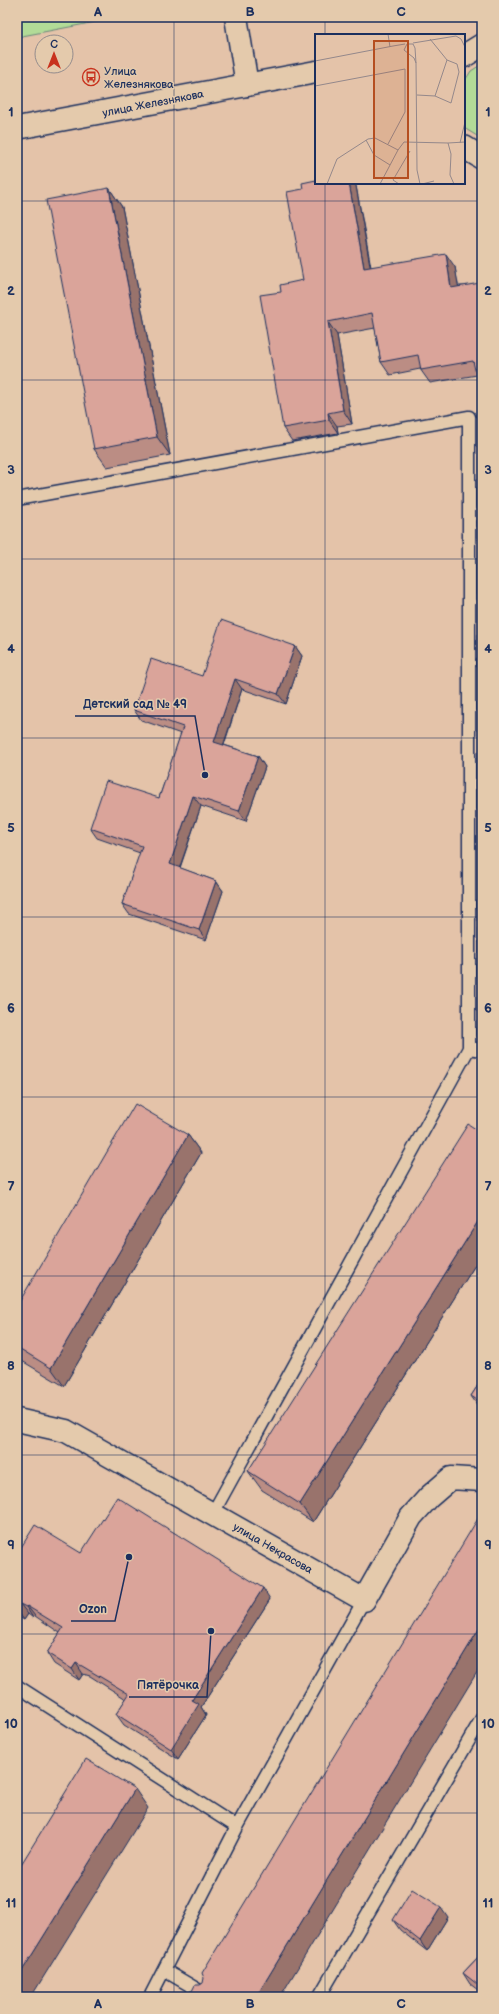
<svg xmlns="http://www.w3.org/2000/svg" width="499" height="2014" font-family="'Balsamiq Sans',sans-serif">
	<style>
		.green { fill: #b2db97; stroke: #66857a }
		.lines { fill: none; stroke-linecap: round; stroke-linejoin: round }
		.lane-casing { stroke: #1b2f5e; stroke-width: 15 }
		.street-casing { stroke: #1b2f5e; stroke-width: 25 }
		.secondary-casing { stroke: #1b2f5e; stroke-width: 25 }
		.lane { stroke: #e4caac; stroke-width: 12 }
		.street { stroke: #e4caac; stroke-width: 22 }
		.secondary { stroke: #e4caac; stroke-width: 22 }
		.wall { fill: #bb8d84; stroke: #1b2f5e }
		.shaded-wall { fill: #99736c; stroke: #1b2f5e }
		.building { fill: #daa49a; stroke: #1b2f5e }
		.grid { fill: none; stroke: #1b2f5e; stroke-width: 1; stroke-opacity: 0.55 }
		.labels { text-anchor: middle; stroke-width: 3; stroke-linejoin: round; paint-order: stroke }
		.poi-label { font-size: 11px; fill: #1b2f5e; stroke: #e4caac; text-anchor: start }
		.street-label { font-size: 11px; fill: #1b2f5e; stroke: #e4caac }
		.inset-road { fill: none; stroke: #94888b; stroke-width: 1 }
		.view { fill: #b54e20; fill-opacity: 0.15; stroke: #b54e20; stroke-width: 2 }
		.inset-edge { fill: none; stroke: #1b2f5e; stroke-width: 2 }
		.leader { fill: none; stroke: #1b2f5e; stroke-width: 1.5 }
		.callout-dot { fill: #1b2f5e; stroke: #e4caac; stroke-width: 1.5 }
		.callout-label { font-size: 12px; text-anchor: middle; font-weight: bold; fill: #1b2f5e; stroke: #e4caac; stroke-width: 3; stroke-linejoin: round; paint-order: stroke }
		.neatline { fill: none; stroke: #1b2f5e; stroke-width: 1.5 }
		.grid-label { font-size: 13px; text-anchor: middle; font-weight: bold; fill: #1b2f5e }
	</style>
	<rect width="100%" height="100%" fill="#e4c3a9"/>
	<filter id="ink" filterUnits="userSpaceOnUse"><feTurbulence type="fractalNoise" baseFrequency=".025" numOctaves="2"/><feDisplacementMap in="SourceGraphic" scale="8" xChannelSelector="R" yChannelSelector="G"/><feConvolveMatrix kernelMatrix="1 2 1 2 8 2 1 2 1" color-interpolation-filters="sRGB"/></filter>
	<g filter="url(#ink)">
		<path class="green" d="M 17,17 L 122,17 L 17,37 Z
			M 482,64 L 482,139 L 464,128 L 464,82 L 471,71 Z"/>
		<g class="lines">
			<g class="lane-casing">
				<path id="lane" d="M 17,499 L 469,417 L 469,1048 L 213,1513
					M 469,1048 L 482,1050
					M 17,1686 L 237,1827
					M 164,1970 L 210,1997
					M 150,1997 L 237,1827 L 364,1600
					M 319,1997 L 482,1718"/>
			</g>
			<g class="street-casing">
				<path id="street" d="M 236,17 L 247,85
					M 17,1420 L 66,1431 L 364,1600 L 411,1517 L 429,1497 L 451,1478 L 482,1480"/>
			</g>
			<g class="secondary-casing">
				<path id="secondary" d="M 464,56 L 482,45
					M 17,128 L 316,72
					M 464,147 L 482,158"/>
			</g>
			<use href="#lane" class="lane"/>
			<use href="#street" class="street"/>
			<use href="#secondary" class="secondary"/>
		</g>
		<path class="wall" d="M 356,186 L 371,267 L 455,267 L 458,286 L 482,286 L 482,383 L 477,375 L 430,383 L 420,369 L 390,375 L 381,362 L 375,328 L 337,335 L 352,424 L 337,426 L 338,433 L 292,441 L 283,428 L 303,280 Z
			M 109,188 L 122,207 L 170,455 L 107,467 L 94,449 Z
			M 295,646 L 302,656 L 286,704 L 242,689 L 224,745 L 258,756 L 265,767 L 246,821 L 201,806 L 180,868 L 216,881 L 223,891 L 206,940 L 129,914 L 122,904 L 140,853 L 97,838 L 90,828 L 159,798 L 181,734 L 141,720 L 134,710 L 202,676 Z
			M 482,1133 L 482,1254 L 313,1522 L 262,1490 L 248,1471 Z
			M 188,1135 L 201,1153 L 64,1386 L 17,1358 L 17,1306 Z
			M 482,1379 L 482,1409 L 478,1406 L 471,1396 Z
			M 81,1553 L 270,1599 L 201,1707 L 206,1715 L 178,1759 L 124,1725 L 116,1714 L 126,1699 L 90,1676 L 83,1674 L 79,1680 L 54,1664 L 47,1653 L 60,1633 L 35,1616 L 33,1618 L 28,1614 L 24,1620 L 17,1616 L 17,1554 Z
			M 448,1917 L 427,1951 L 400,1930 L 393,1920 Z
			M 482,1953 L 482,1993 L 470,1984 L 463,1973 Z"/>
		<path class="shaded-wall" d="M 349,183 L 354,183 L 356,186 L 373,282 L 364,268 Z
			M 109,188 L 122,207 L 170,455 L 157,437 Z
			M 446,254 L 455,267 L 461,301 L 451,288 Z
			M 480,283 L 482,286 L 482,294 Z
			M 328,322 L 337,335 L 352,424 L 343,410 Z
			M 328,413 L 337,426 L 338,433 L 329,420 Z
			M 295,646 L 302,656 L 286,704 L 278,694 Z
			M 235,679 L 242,689 L 221,752 L 214,742 Z
			M 258,756 L 265,767 L 246,821 L 239,811 Z
			M 193,796 L 201,806 L 177,875 L 170,864 Z
			M 216,881 L 223,891 L 206,940 L 199,930 Z
			M 188,1135 L 201,1153 L 64,1386 L 51,1368 Z
			M 482,1215 L 482,1254 L 313,1522 L 300,1504 Z
			M 263,1588 L 270,1599 L 201,1707 L 206,1715 L 178,1759 L 171,1749 L 192,1700 Z
			M 20,1604 L 28,1614 L 24,1620 L 17,1610 L 17,1609 Z
			M 27,1606 L 35,1616 L 33,1618 L 26,1607 Z
			M 482,1624 L 482,1664 L 280,1997 L 256,1997 Z
			M 76,1663 L 83,1674 L 79,1680 L 72,1669 Z
			M 135,1789 L 148,1808 L 31,1997 L 17,1997 L 17,1979 Z
			M 441,1907 L 448,1917 L 427,1951 L 420,1941 Z"/>
		<path class="building" d="M 316,180 L 316,183 L 349,183 L 364,268 L 446,254 L 451,288 L 480,283 L 482,294 L 482,372 L 476,374 L 473,361 L 421,370 L 418,355 L 381,362 L 372,313 L 328,322 L 343,410 L 328,413 L 329,420 L 283,428 L 260,295 L 281,292 L 280,285 L 303,280 L 287,192 L 303,189 L 302,183 Z
			M 109,188 L 157,437 L 94,449 L 46,200 Z
			M 480,428 L 482,428 L 482,685 L 480,685 Z
			M 221,620 L 295,646 L 278,694 L 235,679 L 214,742 L 258,756 L 239,811 L 193,796 L 170,864 L 216,881 L 199,930 L 122,904 L 142,846 L 90,828 L 106,781 L 159,798 L 183,727 L 134,710 L 151,659 L 202,676 Z
			M 478,752 L 482,752 L 482,1009 L 479,1009 Z
			M 135,1104 L 188,1135 L 51,1368 L 17,1347 L 17,1306 Z
			M 468,1124 L 482,1133 L 482,1215 L 300,1504 L 248,1471 Z
			M 482,1379 L 482,1403 L 471,1396 Z
			M 117,1497 L 263,1588 L 192,1700 L 199,1704 L 171,1749 L 116,1714 L 129,1694 L 82,1666 L 76,1663 L 72,1669 L 47,1653 L 63,1628 L 27,1606 L 26,1607 L 20,1604 L 17,1609 L 17,1554 L 35,1525 L 81,1553 Z
			M 482,1512 L 482,1624 L 256,1997 L 186,1997 L 190,1991 L 192,1991 L 195,1985 L 200,1985 L 203,1983 L 204,1978 L 202,1973 Z
			M 86,1759 L 135,1789 L 17,1979 L 17,1871 Z
			M 412,1889 L 441,1907 L 420,1941 L 393,1920 Z
			M 482,1953 L 482,1988 L 463,1973 Z"/>
	</g>
	<path class="grid" d="M 174,17 L 174,1997M 325,17 L 325,35M 325,183 L 325,1997M 17,201 L 482,201M 17,380 L 482,380M 17,559 L 482,559M 17,738 L 482,738M 17,917 L 482,917M 17,1097 L 482,1097M 17,1276 L 482,1276M 17,1455 L 482,1455M 17,1634 L 482,1634M 17,1813 L 482,1813"/>
	<defs>
		<g id="bus-ring" transform="scale(0.9)"><circle r="9.5" fill="#e4caac" stroke="#c8321e" stroke-width="1.5"/><path d="M-5-6H5V4H4V6H2V4H-2V6H-4V4H-5ZM-3.5-4V0h7V-4ZM-3.5 1.2v1.5H-2V1.2ZM2 1.2v1.5H3.5V1.2Z" fill="#c8321e"/></g>
	</defs>
	<g fill-rule="evenodd">
		<use href="#bus-ring" x="91" y="77"/>
	</g>
	<g class="labels">
		<g class="poi-label">
			<text x="104" y="75">Улица<tspan x="104" dy="13">Железнякова</tspan></text>
		</g>
		<g class="street-label">
			<text transform="translate(153 103) rotate(-11)" y="4">улица Железнякова</text>
			<text transform="translate(273 1548) rotate(30)" y="4">улица Некрасова</text>
		</g>
	</g>
	<g transform="translate(315 34)">
		<rect width="150" height="150" fill="#e4c3a9"/>
		<path class="inset-road" d="M 73,0 L 75,13M 115,5 L 132,26 L 120,62M 98,9 L 141,2 L 146,5 L 150,13M 78,12 L 90,10M 0,27 L 78,12M 101,29 L 99,24 L 89,16 L 92,10 L 98,10 L 100,14 L 101,29 L 102,136 L 105,150M 0,52 L 90,35 L 90,78 L 73,110M 102,61 L 120,62 L 136,69 L 144,38 L 142,30 L 132,26M 51,106 L 59,121 L 75,131M 133,109 L 150,108M 145,109 L 150,88M 12,150 L 22,125 L 53,105 L 60,104 L 83,116 L 89,108 L 133,109 L 136,120 L 135,141 L 139,150M 65,150 L 83,116M 84,150 L 78,146 L 95,117M 107,150 L 119,147"/>
		<path class="view" d="M 59,7 L 93,7 L 93,144 L 59,144 Z"/>
		<rect width="150" height="150" class="inset-edge"/>
	</g>
	<path class="leader" d="M205 775L195 716H75M129 1557L115 1621H71M211 1631L207 1697H129"/>
	<g class="callout-dot">
		<circle cx="205" cy="775" r="4"/>
		<circle cx="129" cy="1557" r="4"/>
		<circle cx="211" cy="1631" r="4"/>
	</g>
	<g class="callout-label">
		<text x="135" y="708">Детский сад № 49</text>
		<text x="93" y="1613">Ozon</text>
		<text x="168" y="1689">Пятёрочка</text>
	</g>
	<rect width="499" height="2014" fill="none" stroke="#e4caac" stroke-width="44"/>
	<g transform="translate(54 54)"><circle r="19" fill="#e4caac" stroke="#948c8d"/>
	<path d="M0-3L7 15L0 10L-7 15Z" fill="#c8321e"/>
	<text y="-6" font-size="11" font-weight="bold" text-anchor="middle" fill="#1b2f5e">С</text>
	</g>
	<rect x="22" y="22" width="455" height="1970" class="neatline"/>
	<g class="grid-label">
		<text x="98" y="16">A</text>
		<text x="250" y="16">B</text>
		<text x="401" y="16">C</text>
		<text x="11" y="116">1</text>
		<text x="488" y="116">1</text>
		<text x="11" y="295">2</text>
		<text x="488" y="295">2</text>
		<text x="11" y="474">3</text>
		<text x="488" y="474">3</text>
		<text x="11" y="653">4</text>
		<text x="488" y="653">4</text>
		<text x="11" y="832">5</text>
		<text x="488" y="832">5</text>
		<text x="11" y="1012">6</text>
		<text x="488" y="1012">6</text>
		<text x="11" y="1191">7</text>
		<text x="488" y="1191">7</text>
		<text x="11" y="1370">8</text>
		<text x="488" y="1370">8</text>
		<text x="11" y="1549">9</text>
		<text x="488" y="1549">9</text>
		<text x="11" y="1728">10</text>
		<text x="488" y="1728">10</text>
		<text x="11" y="1907">11</text>
		<text x="488" y="1907">11</text>
		<text x="98" y="2008">A</text>
		<text x="250" y="2008">B</text>
		<text x="401" y="2008">C</text>
	</g>
</svg>
